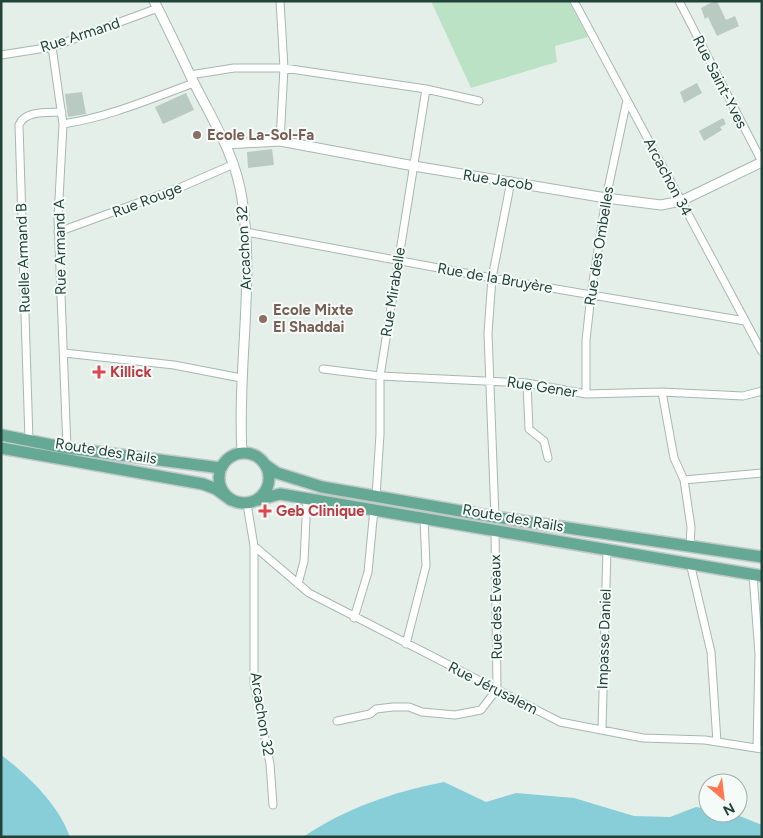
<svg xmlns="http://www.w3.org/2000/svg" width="763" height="838" font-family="Figtree,sans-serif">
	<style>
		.green { fill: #bbe2c5 }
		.water { fill: #88ced8 }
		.building { fill: #b9cac3 }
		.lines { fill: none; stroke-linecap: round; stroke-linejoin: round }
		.minor-casing { stroke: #a6b8b1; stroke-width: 9 }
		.tertiary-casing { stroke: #a6b8b1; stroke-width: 11 }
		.primary-casing { stroke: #c1cac8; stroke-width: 14 }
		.minor { stroke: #fff; stroke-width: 7 }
		.tertiary { stroke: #fff; stroke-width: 9 }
		.primary { stroke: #65a995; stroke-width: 11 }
		.education-dot { fill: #8d6e63; stroke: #f5fbf8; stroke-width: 2 }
		.health-dot { fill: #e0444e; stroke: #f5fbf8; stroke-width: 2 }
		.labels { text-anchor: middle; stroke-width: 4; stroke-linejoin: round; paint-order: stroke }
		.street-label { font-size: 15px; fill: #214339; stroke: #f5fbf8 }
		.education-label { font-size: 15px; font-weight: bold; fill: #785e54; stroke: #f5fbf8; text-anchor: start }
		.health-label { font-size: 15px; font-weight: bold; fill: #be3a42; stroke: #f5fbf8; text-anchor: start }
	</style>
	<rect width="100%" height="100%" fill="#e4efea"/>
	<path class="green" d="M 431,1 L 569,1 L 588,37 L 555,46 L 557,62 L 471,88 Z"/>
	<path class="water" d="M 1,755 C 28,775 59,805 70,837 L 1,837 Z
		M 444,782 L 486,802 L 516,793 L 574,798 L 634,816 L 670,817 L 696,807 L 708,809 L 708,813 L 737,815 L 762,825 L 762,837 L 303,837 C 346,808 393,792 444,782 Z"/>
	<path class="building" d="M 714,1 L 717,1 L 726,20 L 735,16 L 739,26 L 717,36 L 708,17 L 705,19 L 701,8 Z
		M 697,83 L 702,93 L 684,103 L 680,92 Z
		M 82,92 L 86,114 L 68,117 L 65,94 Z
		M 186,93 L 194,110 L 163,124 L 155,107 Z
		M 723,118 L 726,124 L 720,127 L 722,130 L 704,141 L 699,131 Z
		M 272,149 L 274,165 L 248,168 L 247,152 Z"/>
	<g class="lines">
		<g class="minor-casing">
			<path id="minor" d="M 574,1 L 762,352
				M 679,1 L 762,162
				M 52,47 L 63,124 L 58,218 L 67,448
				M 1,55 L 52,47 L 158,8
				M 190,75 L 234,68 L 284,68 L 426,89 L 479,101
				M 63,124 C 109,117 150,99 194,83
				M 280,141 L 284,68 L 280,1
				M 58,232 L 179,188 L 234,164
				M 246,232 L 492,278 L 745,321
				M 64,353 L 174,365 L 241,378
				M 323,369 L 380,376 L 527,383 L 586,394 L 662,392 L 743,396 L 762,391
				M 527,383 L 529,429 L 544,441 L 548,458
				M 662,392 L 674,458 L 684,480 L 691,527 L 690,546
				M 586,394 L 586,340 L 591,295 L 606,198 L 627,100
				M 29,440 L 19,125 C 25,110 48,113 62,112
				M 684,480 L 762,473
				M 376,497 L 380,434 L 380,376 L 426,89
				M 247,504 L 254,546 L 254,683 L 270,764 L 273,805
				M 495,517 L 488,333 L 492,278 L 511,181
				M 254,546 L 309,593 L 560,722 L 643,738 L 705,740 L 762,749
				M 690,563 L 711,652 L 717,742
				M 753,575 L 759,654 L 757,748
				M 298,584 L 304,561 L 307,499
				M 354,618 L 368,572 L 374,509
				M 406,644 L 426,566 L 424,518
				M 337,721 L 370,714 L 376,709 L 393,707 L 409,707 L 422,712 L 455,715 L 481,710 L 497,689 L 495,530
				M 602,729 L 607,549"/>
		</g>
		<g class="tertiary-casing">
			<path id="tertiary" d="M 154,1 C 168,28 181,56 194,83 C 213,121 236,156 242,199 C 255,283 237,368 242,453
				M 226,144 L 280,141 L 414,166 L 606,198 L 661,205 L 681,201 L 762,162"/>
		</g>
		<g class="primary-casing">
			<path id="primary" d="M 1,435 L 67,448 L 221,468
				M 1,448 L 203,484 L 216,489 L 231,500
				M219 478a25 25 0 1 1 50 0a25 25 0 1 1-50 0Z
				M 267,466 L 277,473 L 322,487 L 495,517 L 762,557
				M 258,500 L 280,494 L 762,576"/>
		</g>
		<use href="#minor" class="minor"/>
		<use href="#tertiary" class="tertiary"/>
		<use href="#primary" class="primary"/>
	</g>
	<g class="education-dot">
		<circle cx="197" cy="135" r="5"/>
		<circle cx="263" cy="319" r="5"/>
	</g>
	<g class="health-dot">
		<path d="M96.5 364.5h5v5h5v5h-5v5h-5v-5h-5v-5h5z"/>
		<path d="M262.5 503.5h5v5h5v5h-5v5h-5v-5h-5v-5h5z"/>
	</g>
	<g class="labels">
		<g class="street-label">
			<text transform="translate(80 35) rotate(-18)" y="5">Rue Armand</text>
			<text transform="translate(720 82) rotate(63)" y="5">Rue Saint-Yves</text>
			<text transform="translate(668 177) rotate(62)" y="5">Arcachon 34</text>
			<text transform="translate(498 180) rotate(9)" y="5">Rue Jacob</text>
			<text transform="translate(147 200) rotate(-21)" y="5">Rue Rouge</text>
			<text transform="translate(599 246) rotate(-81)" y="5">Rue des Ombelles</text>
			<text transform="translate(60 247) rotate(-91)" y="5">Rue Armand A</text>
			<text transform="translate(244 248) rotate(-93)" y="5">Arcachon 32</text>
			<text transform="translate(23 258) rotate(-92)" y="5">Ruelle Armand B</text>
			<text transform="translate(495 278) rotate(10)" y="5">Rue de la Bruyère</text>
			<text transform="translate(393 292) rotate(-81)" y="5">Rue Mirabelle</text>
			<text transform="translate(542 387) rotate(9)" y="5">Rue Gener</text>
			<text transform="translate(106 451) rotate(9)" y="5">Route des Rails</text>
			<text transform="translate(513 518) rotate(10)" y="5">Route des Rails</text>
			<text transform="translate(496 607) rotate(-91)" y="5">Rue des Eveaux</text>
			<text transform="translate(604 639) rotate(-88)" y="5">Impasse Daniel</text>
			<text transform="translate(493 688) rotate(27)" y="5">Rue Jérusalem</text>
			<text transform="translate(262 714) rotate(81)" y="5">Arcachon 32</text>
		</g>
		<g class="education-label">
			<text x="207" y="140">Ecole La-Sol-Fa</text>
			<text x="273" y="315">Ecole Mixte<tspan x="273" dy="17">El Shaddai</tspan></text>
		</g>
		<g class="health-label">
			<text x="110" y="377">Killick</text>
			<text x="276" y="516">Geb Clinique</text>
		</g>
	</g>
	<rect width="763" height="838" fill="none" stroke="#214339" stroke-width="5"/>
	<g transform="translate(723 798) rotate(152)"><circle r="24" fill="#f5fbf8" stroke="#a0b1ac"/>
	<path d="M0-4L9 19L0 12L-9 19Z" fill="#ff7853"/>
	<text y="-8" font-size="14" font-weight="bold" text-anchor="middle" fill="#214339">N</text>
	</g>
</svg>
